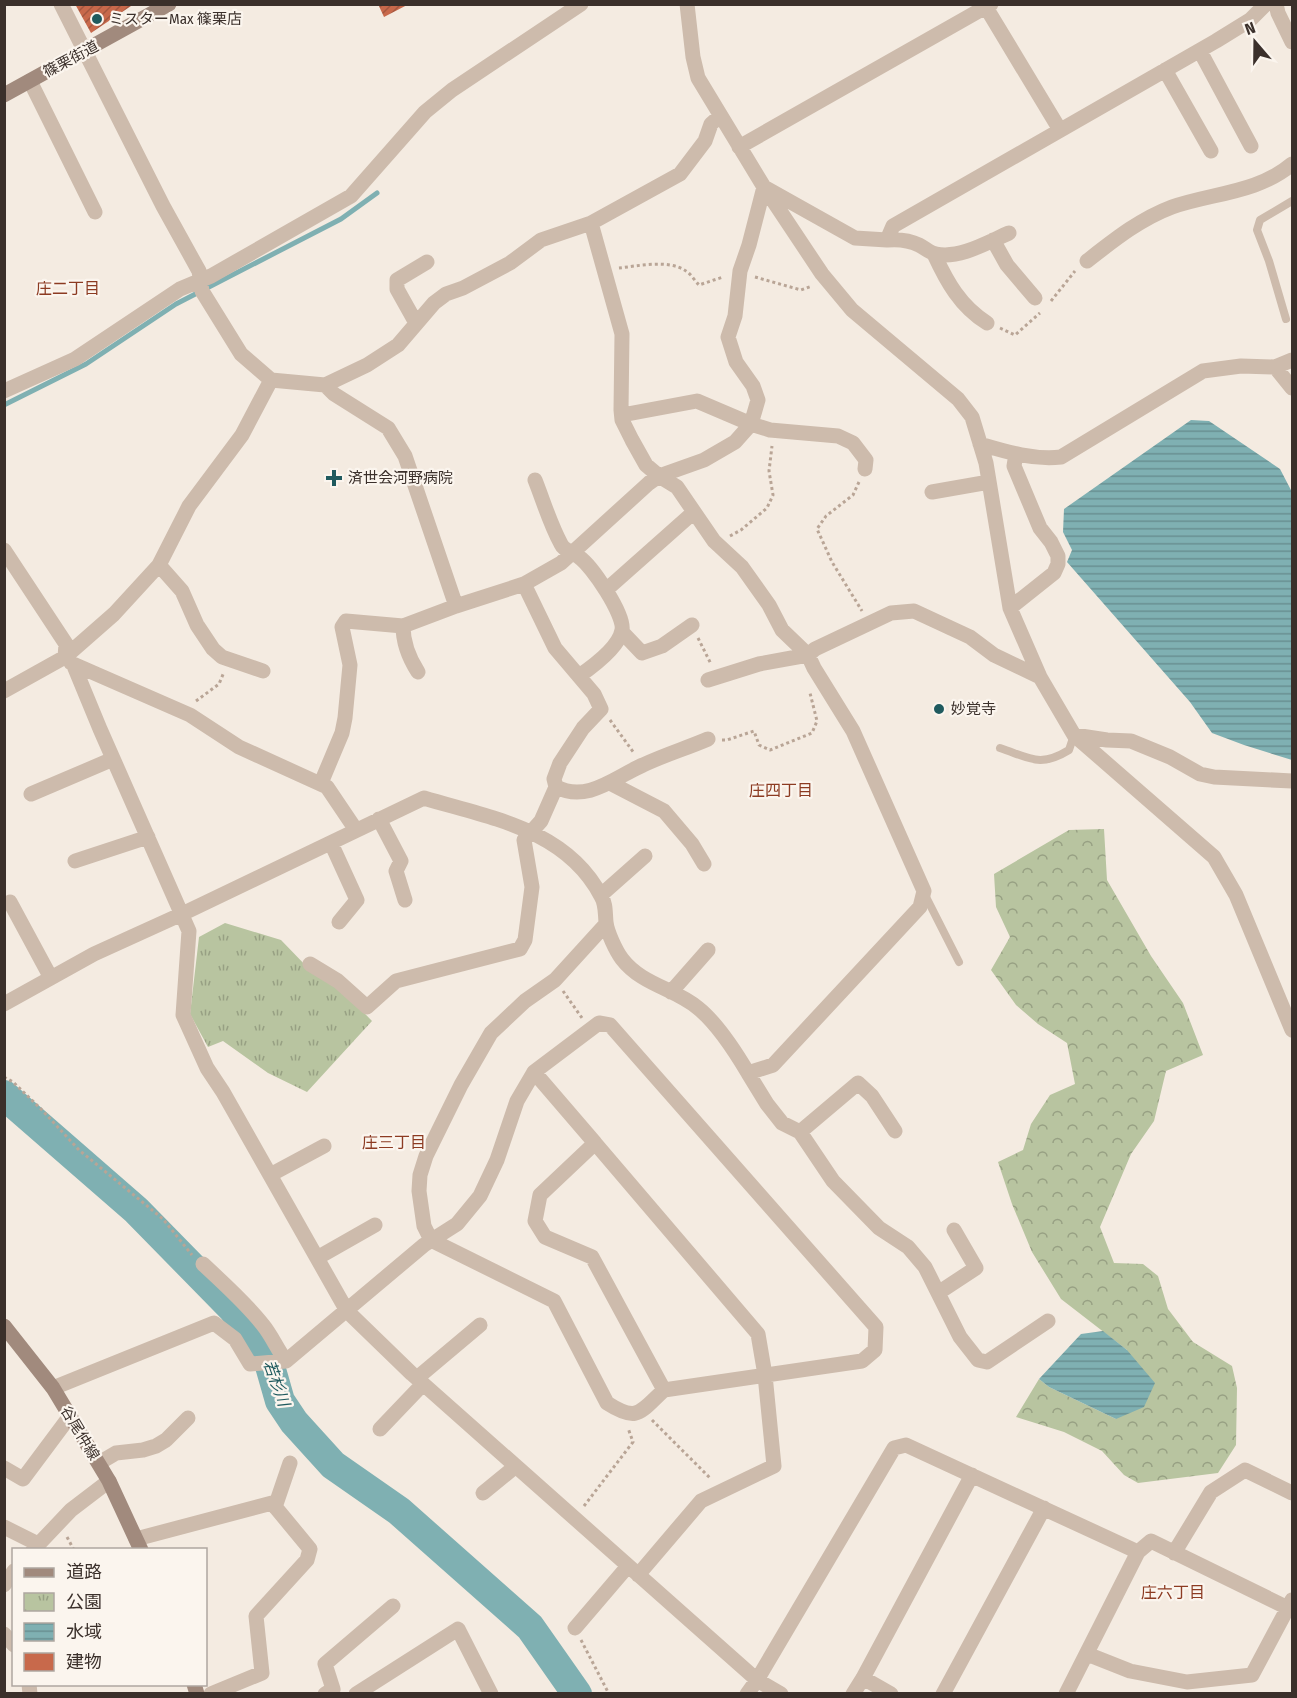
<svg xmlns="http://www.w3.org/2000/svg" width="1297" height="1698" font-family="'Fira Sans Condensed','Noto Sans JP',sans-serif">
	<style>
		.forest { fill: url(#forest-crowns) }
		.park { fill: url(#park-tufts) }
		.water { fill: url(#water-rules) }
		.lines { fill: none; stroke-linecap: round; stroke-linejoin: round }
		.stream { stroke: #7fb0b2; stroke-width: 5 }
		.river { stroke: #7fb0b2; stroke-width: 30 }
		.building { fill: url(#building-hatch) }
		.path { stroke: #b9a596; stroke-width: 3; stroke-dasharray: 3 3; stroke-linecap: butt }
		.service { stroke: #cdbbac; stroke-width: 8 }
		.minor { stroke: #cdbbac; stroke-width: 15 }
		.secondary { stroke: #a18a7d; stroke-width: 15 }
		.poi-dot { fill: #1f5a5e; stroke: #fbf5ee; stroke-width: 2 }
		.labels { text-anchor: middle; stroke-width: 4.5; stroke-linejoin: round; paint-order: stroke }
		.poi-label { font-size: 15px; fill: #3b302b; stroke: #fbf5ee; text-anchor: start }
		.street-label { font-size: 15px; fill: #3b302b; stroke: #fbf5ee }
		.neighbourhood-label { font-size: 16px; fill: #8c3b22; stroke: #fbf5ee }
		.water-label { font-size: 16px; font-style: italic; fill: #1f5a5e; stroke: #fbf5ee }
	</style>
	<defs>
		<pattern id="forest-crowns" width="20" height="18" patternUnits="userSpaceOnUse" patternTransform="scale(1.5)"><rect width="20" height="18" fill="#b8c4a0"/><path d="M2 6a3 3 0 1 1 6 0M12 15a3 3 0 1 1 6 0" fill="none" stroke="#97a083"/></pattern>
		<pattern id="park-tufts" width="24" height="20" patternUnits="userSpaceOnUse" patternTransform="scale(1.5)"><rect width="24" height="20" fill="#b8c4a0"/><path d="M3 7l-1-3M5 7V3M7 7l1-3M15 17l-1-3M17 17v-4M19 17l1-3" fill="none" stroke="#97a083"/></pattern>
		<pattern id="water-rules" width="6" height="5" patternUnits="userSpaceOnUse" patternTransform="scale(1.5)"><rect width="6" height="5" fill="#7fb0b2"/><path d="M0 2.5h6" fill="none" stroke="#699091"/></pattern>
		<pattern id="building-hatch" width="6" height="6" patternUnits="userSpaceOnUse" patternTransform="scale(1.5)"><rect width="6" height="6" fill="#c8694b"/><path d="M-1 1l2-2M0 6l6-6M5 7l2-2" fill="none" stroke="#a4573f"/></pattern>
	</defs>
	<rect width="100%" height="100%" fill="#f4ebe1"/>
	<path class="forest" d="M 1104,829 L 1107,880 L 1151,956 L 1183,1003 L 1203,1055 L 1166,1071 L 1154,1121 L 1131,1154 L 1100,1227 L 1114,1263 L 1143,1264 L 1158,1276 L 1168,1309 L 1193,1342 L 1232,1366 L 1237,1388 L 1236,1445 L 1218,1473 L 1138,1483 L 1124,1475 L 1102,1451 L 1064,1432 L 1016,1417 L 1039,1379 L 1049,1387 L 1116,1419 L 1127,1350 L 1061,1299 L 1032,1252 L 1012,1204 L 998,1162 L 1023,1150 L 1031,1124 L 1050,1095 L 1075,1084 L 1067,1043 L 1038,1024 L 1016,1005 L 991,970 L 1010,937 L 996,907 L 994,874 L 1069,830 Z"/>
	<path class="park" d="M 225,923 L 281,940 L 310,970 L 335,983 L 372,1021 L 307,1092 L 268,1073 L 223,1041 L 208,1047 L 190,1014 L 199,937 Z"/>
	<path class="water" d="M 1191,420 L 1209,421 L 1280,469 L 1292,492 L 1292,760 L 1244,745 L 1212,733 L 1190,702 L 1067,562 L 1072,550 L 1063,532 L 1064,509 Z
		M 1103,1331 L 1127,1350 L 1155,1383 L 1144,1407 L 1116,1419 L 1049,1387 L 1039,1379 L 1081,1334 Z"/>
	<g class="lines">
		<path class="stream" d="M 4,405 L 86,364 L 176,304 L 341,219 L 377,193"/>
		<path class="river" d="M 4,1095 L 136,1210 L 233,1309 L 266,1352 L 280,1401 L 294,1422 L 333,1465 L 399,1511 L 530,1627 L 577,1694"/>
	</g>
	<path class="building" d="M 75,4 L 134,4 L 91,33 Z
		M 378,4 L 409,4 L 384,17 Z"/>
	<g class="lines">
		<path class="path" d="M 619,268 C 638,266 669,259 686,271 C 691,274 695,281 699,285 L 723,277
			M 755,277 L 801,290 L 812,286
			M 1051,301 L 1075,271
			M 1000,328 L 1015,335 L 1040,313
			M 859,482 L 853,495 L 826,516 L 817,529 L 832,562 L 862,611
			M 730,536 L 741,530 L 767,508 L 773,495 L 769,471 L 772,446
			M 698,638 L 711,664
			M 196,701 L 219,684 L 224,672
			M 610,720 L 634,753
			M 722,740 L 727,740 L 754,731 L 759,745 L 770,750 L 812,733 L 817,721 L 810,693
			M 563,991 L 582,1018
			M 4,1077 L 13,1082 L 42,1110 L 79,1150 L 163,1219 L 192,1255
			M 652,1420 L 711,1479
			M 584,1506 L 633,1442 L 628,1428
			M 67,1537 L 74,1550
			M 581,1640 L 609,1694"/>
		<path class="service" d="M 1286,319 L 1269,261 L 1257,230 L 1260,220 L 1292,201
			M 1000,748 C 1030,758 1040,768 1069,750 L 1074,735
			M 924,893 L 959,962"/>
		<path class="minor" d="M 61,4 L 163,206 L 199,271 L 202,291 L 241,354 L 271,380 L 325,385 L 367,365 L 398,345 L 434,303 L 446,294 L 463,288 L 510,263 L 541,240 L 591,223 L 680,174 L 705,141 L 711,124 L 720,116
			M 687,4 L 693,57 L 698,78 L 764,187 L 822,274 L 852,310 L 958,399 L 972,417 L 986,463 L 1010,608 L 1040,677 L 1074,735 L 1214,857 L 1236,895 L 1292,1030
			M 984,4 L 1060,130
			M 1276,4 L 1278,13 L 1292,42
			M 1200,51 L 1251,146
			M 1165,70 L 1211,151
			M 30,81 L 95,212
			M 739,147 L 991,4
			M 887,240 C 898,239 909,240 919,245 C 925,248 930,253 936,254 C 960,259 988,242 1009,233
			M 993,240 L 1007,265 L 1035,298
			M 934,254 C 947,282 960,306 987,323
			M 1087,261 C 1114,240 1140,219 1172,207 C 1212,193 1258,193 1292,164
			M 416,323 L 397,289 L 397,280 L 427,262
			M 1275,367 L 1292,388
			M 325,385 L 334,394 L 388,428 L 405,456 L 456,606
			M 4,391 L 75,359 L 180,289 L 211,276 L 351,196 L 425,112 L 452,90 L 581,4
			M 622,415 L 697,401 L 751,424 L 770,430 L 838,436 L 853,443 L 866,460 L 865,469
			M 980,444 C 1007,452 1033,460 1061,457 L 1203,371 L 1241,366 L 1275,367 L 1292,360
			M 535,480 C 543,500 550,524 561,544 C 564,551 573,552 579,557 C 592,566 625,615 622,630 C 619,647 592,667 579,676
			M 932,492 L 989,482
			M 4,550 L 66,644 L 65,657
			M 159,565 L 182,591 L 197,625 L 213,649 L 222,657 L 263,671
			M 606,590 L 694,512
			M 1010,608 L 1054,573 L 1058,564 L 1058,556 L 1051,542 L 1040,528 L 1014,466 L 1016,454
			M 403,626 C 403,643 409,658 418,672
			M 622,632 L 642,653 L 662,646 L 692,625
			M 71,663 L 190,715 L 239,747 L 327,787 L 356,830
			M 74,666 L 100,729 L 189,931 L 183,1015 L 207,1068 L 223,1092 L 347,1311 L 412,1374 L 757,1680 L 781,1694
			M 708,680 L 759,664 L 808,655 L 815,649 L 891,613 L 914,611 L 970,637 L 994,655 L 1040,677
			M 4,691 L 65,657 L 114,614 L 159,565 L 189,506 L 242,435 L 271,380
			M 1074,735 L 1107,740 L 1131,741 L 1170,757 L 1200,774 L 1214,777 L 1292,781
			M 321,783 L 342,733 L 345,718 L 350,665 L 342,627 L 346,621 L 403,626 L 456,606 L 524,584 L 561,563 L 649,483 L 659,476 L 704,460 L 735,442 L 751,424 L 758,400 L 753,386 L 736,362 L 728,337 L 735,316 L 740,271 L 749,245 L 764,187 L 855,238 L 887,240 L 893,226 L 1216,41 L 1250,20 L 1266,4
			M 610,783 L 664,811 L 692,844 L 704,864
			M 556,787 C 588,803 615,777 643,765 C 664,755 687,748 708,739
			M 31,794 L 113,759
			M 379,819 L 401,861 L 396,871 L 405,900
			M 331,843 L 357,900 L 339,922
			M 75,861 L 148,837
			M 601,895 L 645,856
			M 10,902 L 51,978
			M 606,924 L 555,980 L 525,1001 L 491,1033 L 461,1085 L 426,1156 L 420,1175 L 419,1191 L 424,1226 L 431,1240 L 554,1301 L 607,1403 C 638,1423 640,1412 664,1390
			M 310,964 L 338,981 L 367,1007 L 396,981 L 520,949 L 525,940 L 532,887 L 524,840 L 541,821 L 556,787 L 554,779 L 560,763 L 583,728 L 601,709 L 594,694 L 555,648 L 524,584
			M 671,992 L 708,950
			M 4,1004 L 94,954 L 182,914 L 424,798 C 490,818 566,829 601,896 C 606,904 605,912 606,922 C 607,932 616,951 622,959 C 642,985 674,988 698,1008 C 718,1024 735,1051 748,1073 L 773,1065 L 920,907 L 924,891 L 853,731 L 814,668 L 808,655 L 782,630 L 769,605 L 742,567 L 714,541 L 677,487 L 659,476 L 646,465 L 632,440 L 622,420 L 621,410 L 622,334 L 591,223
			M 748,1073 L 767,1104 L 782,1123 L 800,1132 L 833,1181 L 879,1228 L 908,1247 L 925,1267 L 960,1337 L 978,1360 L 987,1362 L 1048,1321
			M 800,1132 L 858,1083 L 872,1096 L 895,1131
			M 595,1143 L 758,1334 L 765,1375 L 774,1466 L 701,1501 L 638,1575
			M 270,1175 L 324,1146
			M 317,1258 L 375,1225
			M 203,1264 C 223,1283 246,1303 263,1325 C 272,1336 277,1349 286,1361
			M 938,1293 L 976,1268 L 954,1230
			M 417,1378 L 480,1325
			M 53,1388 L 214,1323 L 235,1339 L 250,1364 L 286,1361 L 424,1245 L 457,1224 L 480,1196 L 497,1160 L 517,1101 L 534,1072 L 599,1023 L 610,1025 L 876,1327 L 875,1350 L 862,1361 L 664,1390 L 592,1257 L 545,1237 L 535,1221 L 540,1195 L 595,1143 L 534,1072
			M 380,1429 L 423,1384
			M 99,1463 L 116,1453 L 143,1450 L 156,1446 L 166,1440 L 188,1418
			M 4,1468 L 23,1479 L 70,1416
			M 483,1493 L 516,1466
			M 275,1507 L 290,1463
			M 4,1527 L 38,1544
			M 136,1539 L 272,1503 L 310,1549 L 307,1560 L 256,1616 L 262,1673 L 211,1694
			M 33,1550 L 71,1510 L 109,1481
			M 1174,1553 L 1211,1492 L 1245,1470 L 1292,1493
			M 4,1585 L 14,1571
			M 575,1628 L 628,1566
			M 4,1634 L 14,1645
			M 1087,1654 L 1130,1671 L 1187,1682 L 1252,1675 L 1292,1600
			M 863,1678 L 891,1694
			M 29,1684 L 30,1694
			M 325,1694 L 333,1689 L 325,1664 L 393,1606
			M 356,1694 L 458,1629 L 491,1694
			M 747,1694 L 757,1680 L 894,1448 L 906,1445 L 1138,1552
			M 853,1694 L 863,1678 L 972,1475
			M 943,1694 L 1044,1508
			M 1066,1694 L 1138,1552 L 1151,1541 L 1292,1610"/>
		<path class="secondary" d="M 4,95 L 169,4
			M 4,1326 L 53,1388 L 109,1481 L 141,1550
			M 194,1684 L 197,1694"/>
	</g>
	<g class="poi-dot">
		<circle cx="97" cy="19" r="6"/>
		<path d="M331 469h6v6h6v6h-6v6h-6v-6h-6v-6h6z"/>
		<circle cx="939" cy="709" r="6"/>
	</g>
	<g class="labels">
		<g class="poi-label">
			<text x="109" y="24">ミスターMax 篠栗店</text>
			<text x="348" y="483">済世会河野病院</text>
			<text x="951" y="714">妙覚寺</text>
		</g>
		<g class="street-label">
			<text transform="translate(71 59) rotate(-28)" y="5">篠栗街道</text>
			<text transform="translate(80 1433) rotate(59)" y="5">谷尾仲線</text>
		</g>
		<g class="neighbourhood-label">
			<text x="68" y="294">庄二丁目</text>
			<text x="781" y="796">庄四丁目</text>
			<text x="394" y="1148">庄三丁目</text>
			<text x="1173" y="1598">庄六丁目</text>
		</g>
		<g class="water-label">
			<text transform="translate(277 1383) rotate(70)" y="6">若杉川</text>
		</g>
	</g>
	<rect width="1297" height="1698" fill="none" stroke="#3b302b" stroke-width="12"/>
	<rect x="12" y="1548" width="195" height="138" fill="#fbf5ee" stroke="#aea6a0" stroke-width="1.5"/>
	<rect x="24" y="1568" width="30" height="9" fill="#a18a7d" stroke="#aea6a0" stroke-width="1.5"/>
	<text x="66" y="1578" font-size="18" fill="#3b302b">道路</text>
	<rect x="24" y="1593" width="30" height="18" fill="url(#park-tufts)" stroke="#aea6a0" stroke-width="1.5"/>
	<text x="66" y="1608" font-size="18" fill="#3b302b">公園</text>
	<rect x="24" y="1623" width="30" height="18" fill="url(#water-rules)" stroke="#aea6a0" stroke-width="1.5"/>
	<text x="66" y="1638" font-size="18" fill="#3b302b">水域</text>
	<rect x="24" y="1653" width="30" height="18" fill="#c8694b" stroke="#aea6a0" stroke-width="1.5"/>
	<text x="66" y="1668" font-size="18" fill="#3b302b">建物</text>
	<g transform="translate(1255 42) rotate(340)" stroke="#fbf5ee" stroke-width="4.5" paint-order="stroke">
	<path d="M0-4.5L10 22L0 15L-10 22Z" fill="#3b302b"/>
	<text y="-9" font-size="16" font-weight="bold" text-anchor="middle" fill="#3b302b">N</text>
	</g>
</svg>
